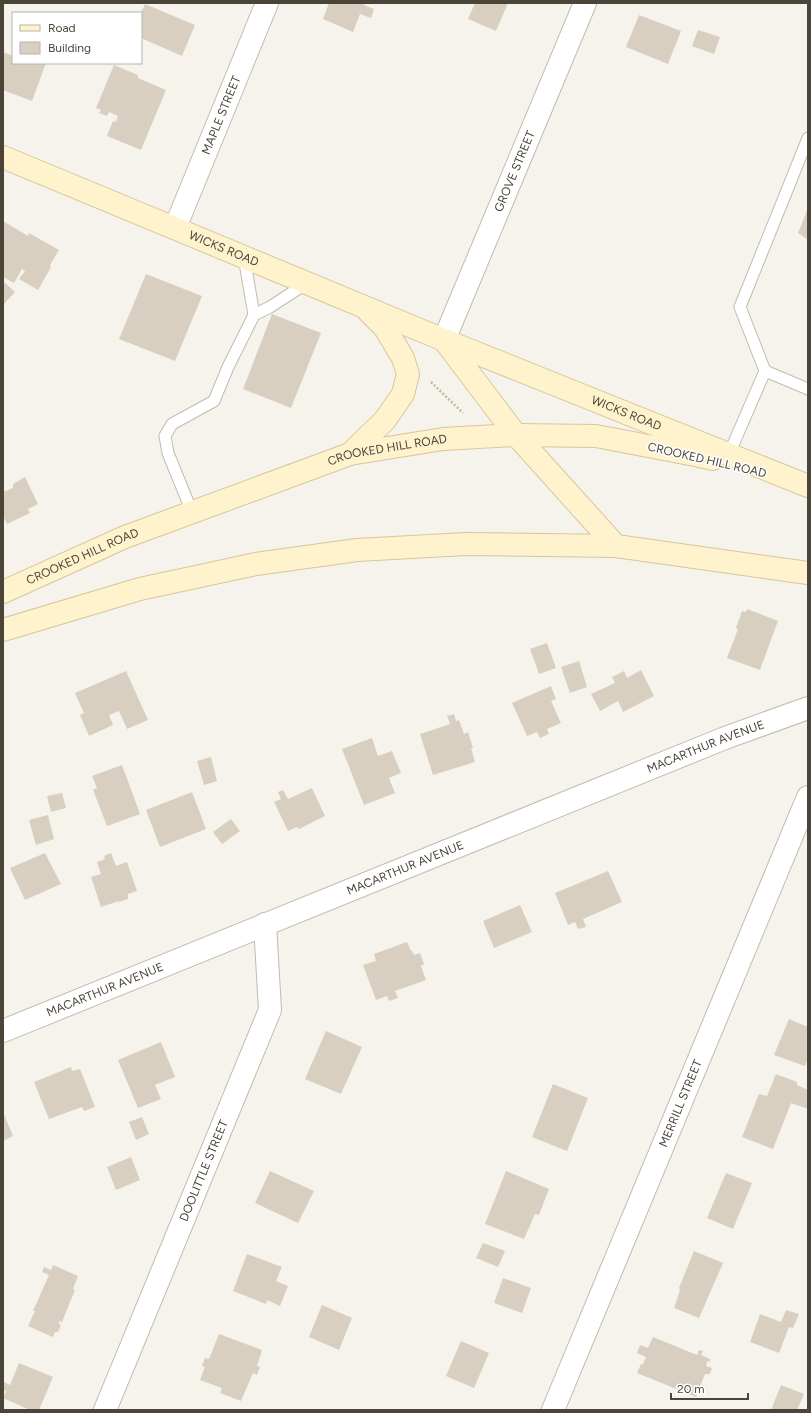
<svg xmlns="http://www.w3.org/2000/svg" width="811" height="1413" font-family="Figtree,sans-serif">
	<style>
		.building { fill: #d8cfc1 }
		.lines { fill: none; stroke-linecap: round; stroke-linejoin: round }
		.lane-casing { stroke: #c2bbae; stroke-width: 13 }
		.street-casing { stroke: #c2bbae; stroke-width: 24 }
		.secondary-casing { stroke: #d6c79b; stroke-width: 24 }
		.path { stroke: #c4b79f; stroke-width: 2.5; stroke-dasharray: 2 2; stroke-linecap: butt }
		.lane { stroke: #fff; stroke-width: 11 }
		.street { stroke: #fff; stroke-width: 22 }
		.secondary { stroke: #fff3cd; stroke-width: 22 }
		.labels { text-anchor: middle; stroke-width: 3; stroke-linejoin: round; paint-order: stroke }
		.street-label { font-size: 12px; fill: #4b4439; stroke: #fff }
	</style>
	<rect width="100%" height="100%" fill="#f6f3ec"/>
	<path class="building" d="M 329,3 L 365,3 L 364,5 L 374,9 L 371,18 L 360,14 L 353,32 L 323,19 Z
		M 475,3 L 508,3 L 496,31 L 468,19 Z
		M 145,4 L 195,25 L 182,56 L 141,38 L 141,13 Z
		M 639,15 L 681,31 L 668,64 L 626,47 Z
		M 698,30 L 720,37 L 714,54 L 692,46 Z
		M 3,52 L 13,56 L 13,63 L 46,63 L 32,101 L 3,90 Z
		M 114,65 L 138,75 L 138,78 L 166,90 L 141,150 L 107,136 L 113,121 L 116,122 L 118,116 L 109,112 L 107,116 L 99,113 L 101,110 L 96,108 Z
		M 808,208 L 808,240 L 798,233 Z
		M 3,221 L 28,236 L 29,233 L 59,250 L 50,265 L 51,267 L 38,290 L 19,279 L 25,271 L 22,269 L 14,283 L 3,277 Z
		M 146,274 L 202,296 L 175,361 L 119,339 Z
		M 3,281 L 15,292 L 4,304 L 3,303 Z
		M 272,314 L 321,333 L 291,408 L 243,389 Z
		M 25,477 L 38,504 L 28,509 L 30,513 L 7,524 L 4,518 L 3,519 L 3,492 L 13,488 L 13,484 Z
		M 747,609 L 778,621 L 760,670 L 727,658 L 738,629 L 736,628 L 742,611 L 746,612 Z
		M 547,643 L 556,668 L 539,674 L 530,649 Z
		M 579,661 L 587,687 L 570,693 L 561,667 Z
		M 641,670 L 654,696 L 623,712 L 618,701 L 600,711 L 591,694 L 615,683 L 612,677 L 624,671 L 627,678 Z
		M 126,671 L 148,720 L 127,729 L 119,711 L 109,715 L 113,725 L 89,736 L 80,715 L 84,713 L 75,693 Z
		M 551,686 L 556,699 L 551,701 L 561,723 L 547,729 L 549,734 L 540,738 L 537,732 L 527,736 L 512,703 Z
		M 454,714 L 456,721 L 459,720 L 464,734 L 468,732 L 473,748 L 471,748 L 475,762 L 433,775 L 420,734 L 450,724 L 447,716 Z
		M 372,738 L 378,756 L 392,751 L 401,773 L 389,778 L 395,793 L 364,805 L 342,749 Z
		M 211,757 L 217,781 L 204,785 L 197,761 Z
		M 122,765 L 140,814 L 107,826 L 93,790 L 97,788 L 92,776 Z
		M 312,788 L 325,816 L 299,829 L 297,827 L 288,831 L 274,802 L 281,799 L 278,792 L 283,790 L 288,799 Z
		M 192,792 L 206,829 L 160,847 L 146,810 Z
		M 62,793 L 66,808 L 51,812 L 47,796 Z
		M 48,815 L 54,839 L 36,845 L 29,820 Z
		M 231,819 L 240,831 L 222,844 L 213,832 Z
		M 45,853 L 61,884 L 25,900 L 10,868 Z
		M 111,853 L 116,866 L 127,862 L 137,891 L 128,894 L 128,899 L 119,902 L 119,901 L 101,907 L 91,877 L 101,874 L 97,862 L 105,859 L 104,856 Z
		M 608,871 L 622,902 L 583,919 L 586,927 L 578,929 L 575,922 L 568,925 L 555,893 Z
		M 520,905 L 532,932 L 494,948 L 483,921 Z
		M 407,942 L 411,951 L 412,951 L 414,955 L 420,953 L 424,964 L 421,966 L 426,980 L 395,991 L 398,998 L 389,1001 L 387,996 L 376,1000 L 363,965 L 376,961 L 374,954 Z
		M 789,1019 L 808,1027 L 808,1058 L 805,1066 L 774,1055 Z
		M 326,1031 L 362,1047 L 341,1094 L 305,1079 Z
		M 161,1042 L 175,1077 L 155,1085 L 161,1099 L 138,1108 L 118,1060 Z
		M 71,1067 L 72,1071 L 80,1069 L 95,1107 L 84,1111 L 82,1107 L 49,1119 L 34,1082 Z
		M 776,1074 L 797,1082 L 797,1085 L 808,1090 L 808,1109 L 791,1103 L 773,1149 L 742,1137 L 759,1094 L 767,1096 Z
		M 553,1084 L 588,1098 L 567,1151 L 532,1137 Z
		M 3,1112 L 13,1136 L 3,1141 Z
		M 142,1117 L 149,1134 L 136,1140 L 129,1122 Z
		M 131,1157 L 140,1180 L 116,1190 L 107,1167 Z
		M 270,1171 L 314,1191 L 298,1223 L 255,1203 Z
		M 506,1171 L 549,1189 L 539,1215 L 535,1214 L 524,1239 L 485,1224 Z
		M 726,1173 L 752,1183 L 733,1229 L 707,1218 Z
		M 483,1243 L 505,1251 L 498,1267 L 476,1258 Z
		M 694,1251 L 723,1263 L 699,1318 L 674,1308 L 680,1290 L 679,1288 Z
		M 247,1254 L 282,1267 L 276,1281 L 288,1286 L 280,1306 L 267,1300 L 266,1304 L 233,1291 Z
		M 53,1265 L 78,1276 L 73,1289 L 75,1290 L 62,1322 L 59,1321 L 59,1324 L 61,1325 L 58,1332 L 55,1332 L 53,1337 L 28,1326 L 35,1311 L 33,1311 L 49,1275 L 42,1272 L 44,1267 L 51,1270 Z
		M 503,1278 L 531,1288 L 522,1313 L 494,1303 Z
		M 322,1305 L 352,1318 L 339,1350 L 309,1337 Z
		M 786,1310 L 799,1314 L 793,1328 L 789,1327 L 779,1353 L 750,1342 L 760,1314 L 781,1322 Z
		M 219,1334 L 262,1350 L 257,1366 L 260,1367 L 257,1375 L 253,1373 L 241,1401 L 220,1393 L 222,1388 L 200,1380 L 205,1367 L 202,1366 L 205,1358 L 209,1359 Z
		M 653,1337 L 697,1355 L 699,1350 L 703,1351 L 701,1355 L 710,1359 L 710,1362 L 707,1361 L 706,1366 L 712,1368 L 710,1374 L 705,1374 L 696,1397 L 637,1373 L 641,1364 L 643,1364 L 646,1357 L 637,1353 L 640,1345 L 648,1348 Z
		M 461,1341 L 489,1353 L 474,1388 L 446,1376 Z
		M 19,1363 L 53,1377 L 39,1410 L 30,1410 L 3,1398 L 6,1391 L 3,1390 L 4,1382 L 10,1385 Z
		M 781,1385 L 804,1394 L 797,1410 L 771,1410 Z"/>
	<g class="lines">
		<g class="lane-casing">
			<path id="lane" d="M 254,315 L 270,307 L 307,283
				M 765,371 L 808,389
				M 729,454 L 765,371 L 740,307 L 808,138
				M 192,512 L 168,453 L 165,436 L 172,424 L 214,401 L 228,367 L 254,315 L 244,257"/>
		</g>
		<g class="street-casing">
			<g id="street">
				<path id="s1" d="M 175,228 L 267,3"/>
				<path id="s2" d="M 444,340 L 585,3"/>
				<path id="s3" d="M 3,1031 L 725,738 L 808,708"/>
				<path id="s4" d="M 105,1410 L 270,1010 L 265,924"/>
				<path id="s5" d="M 553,1410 L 808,797"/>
			</g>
		</g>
		<g class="secondary-casing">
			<g id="secondary">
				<path id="s6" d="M 3,157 L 444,340 L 808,486"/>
				<path d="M 444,340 L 516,435 L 616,546"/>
				<path d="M 350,454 L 385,420 L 403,394 L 408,374 L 403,358 L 385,328 L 369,312"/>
				<path id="s7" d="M 3,592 L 125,537 L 350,454 L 443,439 L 516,435 L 596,436 L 695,455 L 713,459"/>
				<path d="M 3,630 L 140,589 L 256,564 L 357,550 L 466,544 L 616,546 L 808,573"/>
			</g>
		</g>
		<path class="path" d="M 431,382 L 463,413"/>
		<use href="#lane" class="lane"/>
		<use href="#street" class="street"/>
		<use href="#secondary" class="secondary"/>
	</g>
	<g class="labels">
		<g class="street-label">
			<text dy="4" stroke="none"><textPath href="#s1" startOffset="122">MAPLE STREET</textPath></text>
			<text dy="4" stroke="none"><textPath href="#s2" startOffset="183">GROVE STREET</textPath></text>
			<text dy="4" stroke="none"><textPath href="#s6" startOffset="239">WICKS ROAD</textPath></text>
			<text dy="4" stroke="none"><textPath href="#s6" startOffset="674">WICKS ROAD</textPath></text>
			<text dy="4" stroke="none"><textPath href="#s7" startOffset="411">CROOKED HILL ROAD</textPath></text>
			<text transform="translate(707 460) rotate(13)" y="4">CROOKED HILL ROAD</text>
			<text dy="4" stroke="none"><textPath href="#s7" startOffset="87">CROOKED HILL ROAD</textPath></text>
			<text dy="4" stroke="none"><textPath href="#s3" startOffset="758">MACARTHUR AVENUE</textPath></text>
			<text dy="4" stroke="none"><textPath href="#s3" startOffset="434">MACARTHUR AVENUE</textPath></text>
			<text dy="4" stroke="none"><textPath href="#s3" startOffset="110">MACARTHUR AVENUE</textPath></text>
			<text dy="4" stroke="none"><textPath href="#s5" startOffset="332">MERRILL STREET</textPath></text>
			<text dy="4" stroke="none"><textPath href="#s4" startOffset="259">DOOLITTLE STREET</textPath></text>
		</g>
	</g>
	<rect width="811" height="1413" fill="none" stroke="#4b4439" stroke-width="8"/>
	<rect x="12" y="12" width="130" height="52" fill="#ffffff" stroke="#b7b4b0"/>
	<rect x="20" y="25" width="20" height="6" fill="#fff3cd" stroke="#b7b4b0"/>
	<text x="48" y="32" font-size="12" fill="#4b4439">Road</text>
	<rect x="20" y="42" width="20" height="12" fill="#d8cfc1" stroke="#b7b4b0"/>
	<text x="48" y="52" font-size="12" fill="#4b4439">Building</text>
	<path d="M671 1393v6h77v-6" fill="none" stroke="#4b4439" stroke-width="2"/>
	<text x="677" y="1393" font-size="12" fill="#4b4439" stroke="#ffffff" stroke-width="3" paint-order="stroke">20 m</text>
</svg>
